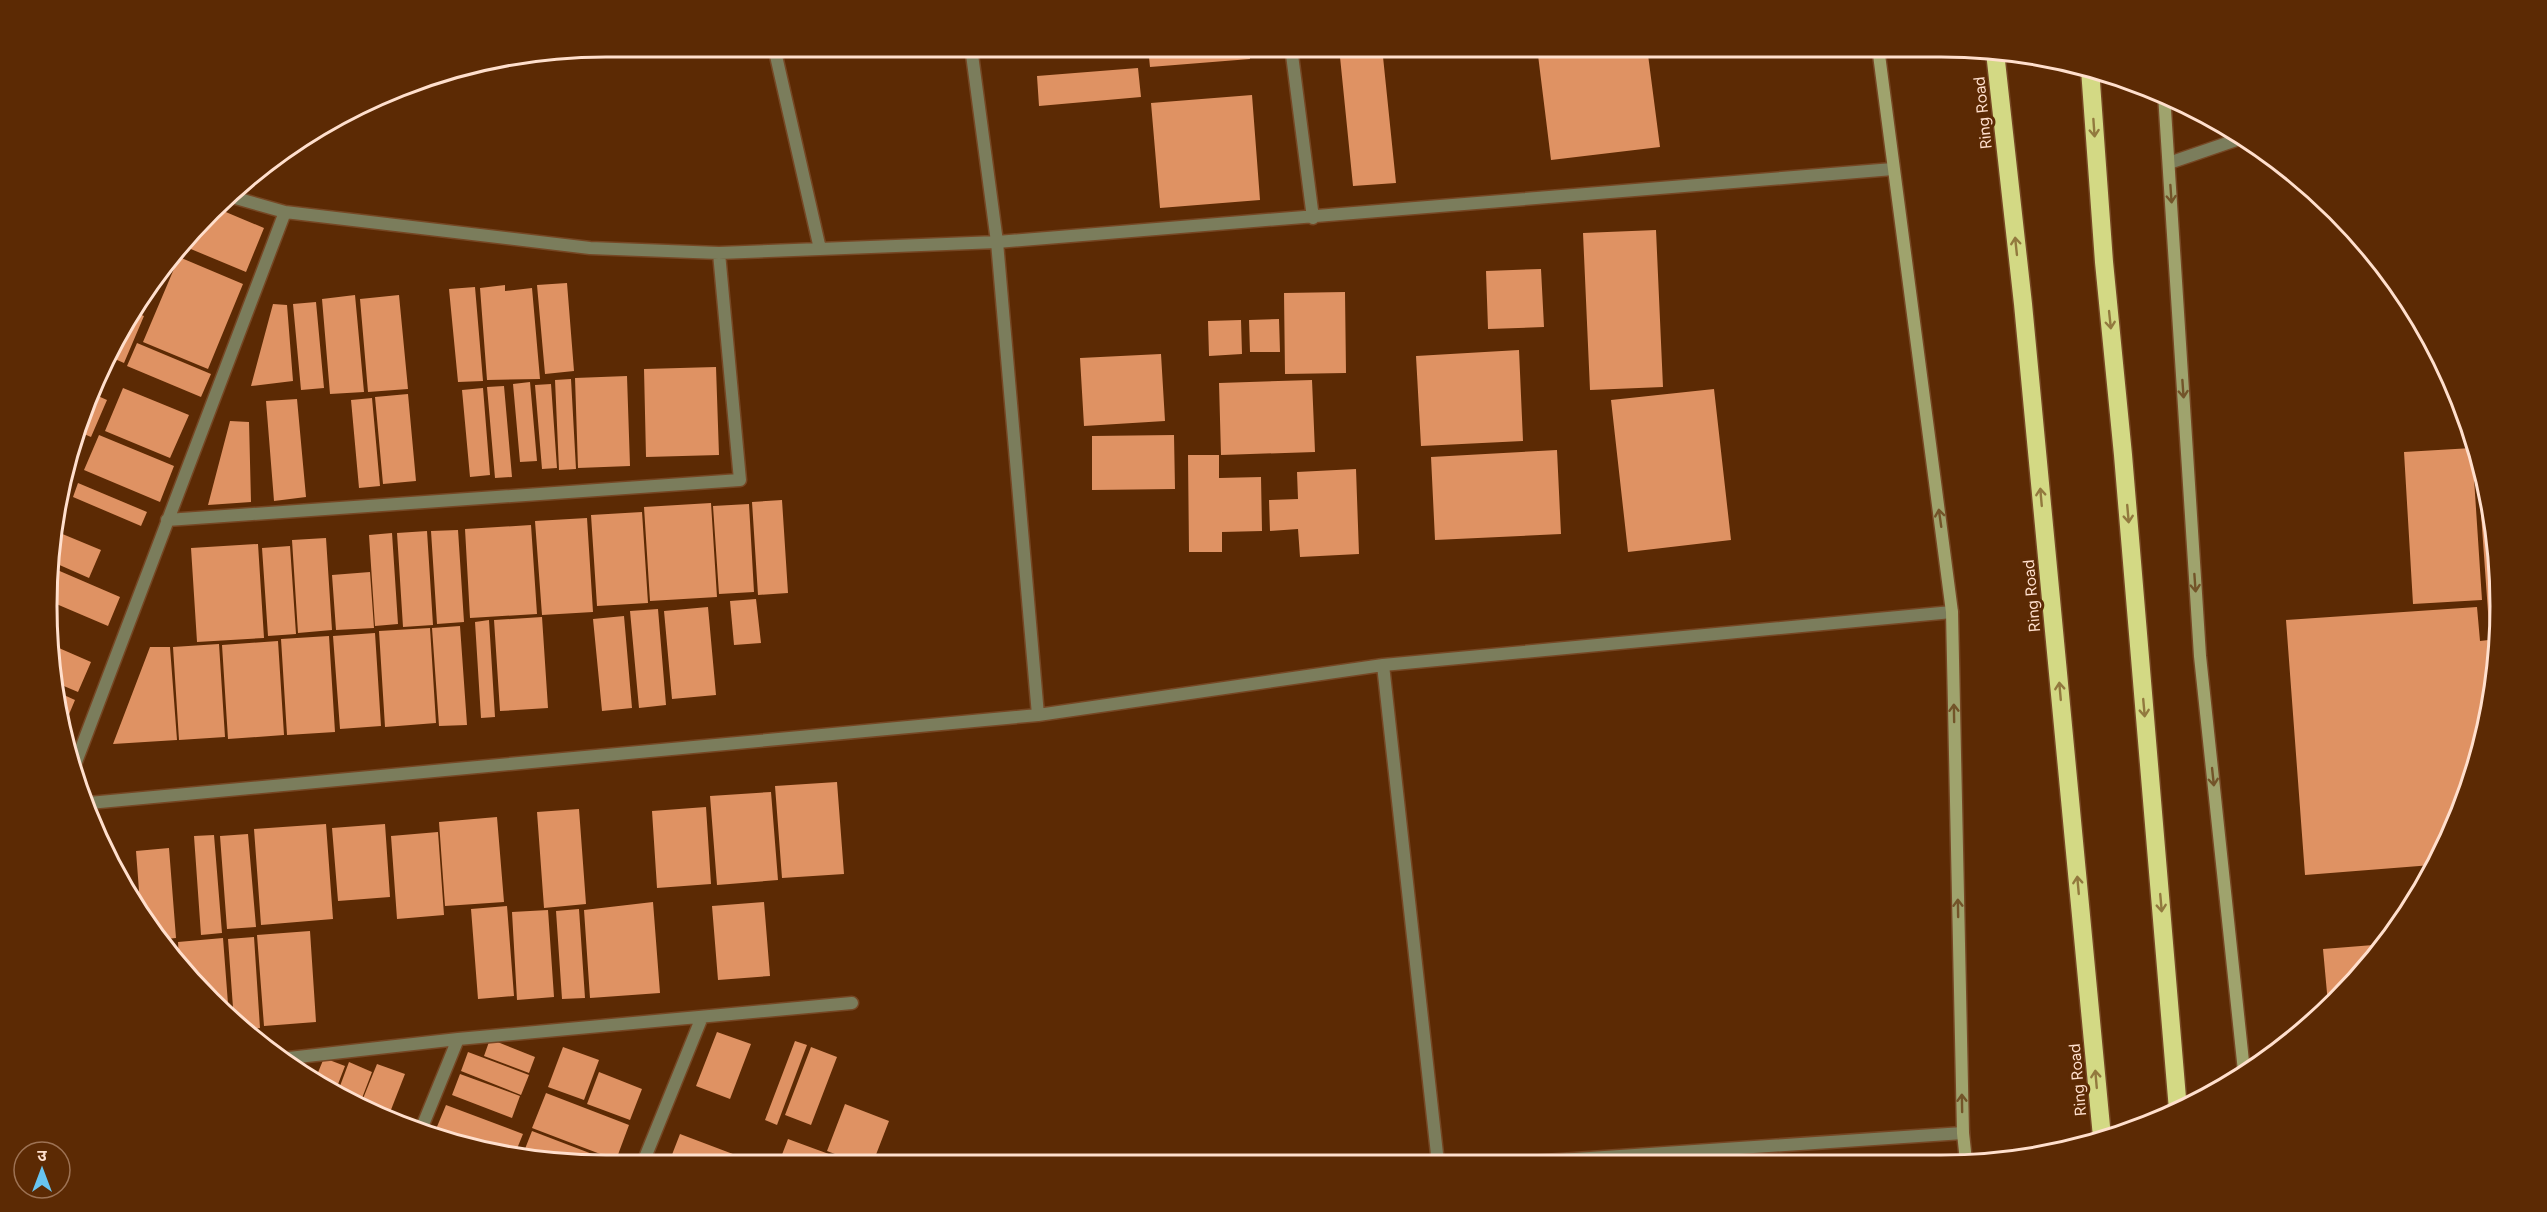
<svg xmlns="http://www.w3.org/2000/svg" width="2547" height="1212" font-family="Figtree,'Noto Sans Devanagari',sans-serif">
	<style>
		.building { fill: #df9263 }
		.lines { fill: none; stroke-linecap: round; stroke-linejoin: round }
		.street-casing { stroke: #764724; stroke-width: 15 }
		.secondary-casing { stroke: #764724; stroke-width: 15 }
		.highway-casing { stroke: #764724; stroke-width: 21 }
		.street { stroke: #7b7d5c; stroke-width: 12 }
		.secondary { stroke: #9fa36d; stroke-width: 12 }
		.highway { stroke: #d3d984; stroke-width: 18 }
		.oneway { stroke: #92793e }
		.oneway2 { stroke: #735429 }
		.labels { text-anchor: middle; stroke-width: 6; stroke-linejoin: round; paint-order: stroke }
		.street-label { font-size: 16px; fill: #ffdfcd; stroke: #5c2a04 }
		.rim { fill: none; stroke: #ffdfcd; stroke-width: 3 }
	</style>
	<rect width="100%" height="100%" fill="#5c2a04"/>
	<path class="building" d="M 1148,47 L 1249,47 L 1250,59 L 1150,67 Z
		M 1339,47 L 1382,47 L 1396,183 L 1353,186 Z
		M 1537,47 L 1647,47 L 1660,147 L 1551,160 Z
		M 1138,68 L 1141,97 L 1039,106 L 1037,76 Z
		M 1252,95 L 1260,200 L 1160,208 L 1151,103 Z
		M 221,210 L 264,228 L 246,272 L 186,247 Z
		M 1656,230 L 1663,387 L 1590,390 L 1583,233 Z
		M 179,257 L 243,284 L 208,369 L 143,342 Z
		M 1541,269 L 1544,327 L 1488,329 L 1486,271 Z
		M 160,275 L 145,310 L 135,306 L 141,295 Z
		M 567,283 L 574,371 L 545,374 L 537,285 Z
		M 505,285 L 505,291 L 532,288 L 540,379 L 487,380 L 480,288 Z
		M 475,287 L 483,381 L 458,382 L 449,289 Z
		M 1345,292 L 1346,373 L 1285,374 L 1284,293 Z
		M 355,295 L 364,392 L 330,394 L 322,299 Z
		M 399,295 L 408,389 L 368,392 L 360,299 Z
		M 316,302 L 324,388 L 301,390 L 293,304 Z
		M 273,304 L 287,305 L 293,381 L 251,386 Z
		M 132,311 L 144,316 L 124,363 L 108,356 Z
		M 1279,319 L 1280,352 L 1250,352 L 1249,320 Z
		M 1241,320 L 1242,354 L 1209,356 L 1208,321 Z
		M 137,343 L 211,374 L 201,397 L 127,366 Z
		M 1519,350 L 1523,441 L 1421,446 L 1416,356 Z
		M 1161,354 L 1165,421 L 1084,426 L 1080,358 Z
		M 716,367 L 719,455 L 646,457 L 644,369 Z
		M 627,376 L 630,466 L 578,468 L 575,378 Z
		M 571,379 L 576,469 L 559,470 L 555,380 Z
		M 1312,380 L 1315,452 L 1221,455 L 1219,383 Z
		M 530,382 L 537,461 L 520,462 L 513,384 Z
		M 551,384 L 557,468 L 542,469 L 535,385 Z
		M 504,386 L 512,477 L 495,478 L 487,387 Z
		M 123,388 L 189,415 L 170,458 L 105,431 Z
		M 483,388 L 490,475 L 470,477 L 462,390 Z
		M 1714,389 L 1731,540 L 1628,552 L 1611,400 Z
		M 89,392 L 107,400 L 91,437 L 77,431 Z
		M 408,394 L 416,481 L 383,484 L 375,397 Z
		M 372,398 L 380,486 L 359,488 L 351,400 Z
		M 297,399 L 306,497 L 274,501 L 266,401 Z
		M 230,421 L 249,422 L 251,502 L 208,505 Z
		M 99,435 L 174,466 L 160,502 L 84,470 Z
		M 1174,435 L 1175,489 L 1092,490 L 1092,436 Z
		M 2472,448 L 2482,600 L 2413,604 L 2404,452 Z
		M 1557,450 L 1561,534 L 1435,540 L 1431,457 Z
		M 1188,455 L 1219,455 L 1219,478 L 1261,477 L 1262,531 L 1222,532 L 1222,552 L 1189,552 Z
		M 1356,469 L 1359,554 L 1300,557 L 1298,529 L 1270,531 L 1269,500 L 1298,499 L 1297,472 Z
		M 2478,471 L 2482,471 L 2490,497 L 2500,606 L 2499,626 L 2489,626 Z
		M 78,483 L 147,512 L 141,526 L 73,497 Z
		M 782,500 L 788,593 L 758,595 L 752,502 Z
		M 711,503 L 717,597 L 650,601 L 644,507 Z
		M 749,504 L 754,592 L 719,594 L 713,506 Z
		M 642,512 L 648,603 L 597,606 L 591,515 Z
		M 587,518 L 593,612 L 542,615 L 535,521 Z
		M 531,525 L 537,614 L 470,618 L 465,529 Z
		M 458,530 L 464,622 L 437,624 L 431,531 Z
		M 427,531 L 433,625 L 403,627 L 397,533 Z
		M 60,533 L 101,550 L 89,578 L 55,563 L 56,542 Z
		M 392,533 L 398,624 L 375,626 L 369,535 Z
		M 326,538 L 332,630 L 298,633 L 292,540 Z
		M 258,544 L 264,638 L 197,642 L 191,548 Z
		M 290,546 L 296,634 L 268,636 L 262,548 Z
		M 55,569 L 120,597 L 108,626 L 54,603 Z
		M 370,572 L 374,628 L 336,630 L 332,575 Z
		M 756,599 L 761,643 L 734,645 L 730,601 Z
		M 708,607 L 716,695 L 672,699 L 664,611 Z
		M 2477,607 L 2480,641 L 2497,639 L 2490,715 L 2458,820 L 2432,865 L 2305,875 L 2286,620 Z
		M 658,609 L 666,705 L 639,708 L 630,611 Z
		M 624,616 L 632,708 L 602,711 L 593,619 Z
		M 542,617 L 548,708 L 500,711 L 494,620 Z
		M 489,620 L 495,717 L 481,718 L 475,622 Z
		M 460,626 L 467,725 L 439,726 L 432,628 Z
		M 430,628 L 436,723 L 385,727 L 379,631 Z
		M 375,633 L 381,726 L 340,729 L 333,636 Z
		M 329,636 L 335,732 L 287,735 L 281,639 Z
		M 278,641 L 284,735 L 228,739 L 222,645 Z
		M 219,644 L 225,737 L 179,740 L 173,647 Z
		M 52,645 L 91,662 L 78,692 L 52,681 Z
		M 150,647 L 170,647 L 177,740 L 113,744 Z
		M 55,691 L 75,700 L 65,724 Z
		M 837,782 L 844,874 L 782,878 L 775,786 Z
		M 771,792 L 778,880 L 717,885 L 710,796 Z
		M 706,807 L 711,884 L 657,888 L 652,811 Z
		M 579,809 L 586,904 L 544,908 L 537,812 Z
		M 497,817 L 504,902 L 445,906 L 439,822 Z
		M 326,824 L 333,919 L 261,925 L 254,829 Z
		M 385,824 L 390,897 L 338,901 L 332,828 Z
		M 438,832 L 444,915 L 397,919 L 391,836 Z
		M 248,834 L 256,927 L 227,929 L 220,836 Z
		M 214,835 L 222,933 L 201,935 L 194,836 Z
		M 169,848 L 176,938 L 166,939 L 140,904 L 136,851 Z
		M 653,902 L 660,993 L 590,998 L 584,910 Z
		M 764,902 L 770,976 L 718,980 L 712,906 Z
		M 507,906 L 514,996 L 478,999 L 471,909 Z
		M 579,909 L 585,998 L 562,999 L 556,911 Z
		M 548,910 L 554,997 L 517,1000 L 512,912 Z
		M 310,931 L 316,1022 L 264,1026 L 257,935 Z
		M 254,937 L 260,1028 L 244,1030 L 234,1021 L 228,939 Z
		M 223,938 L 229,1017 L 211,1002 L 179,958 L 178,942 Z
		M 2386,944 L 2385,946 L 2328,1004 L 2323,949 Z
		M 717,1032 L 751,1044 L 730,1099 L 696,1086 Z
		M 490,1039 L 535,1057 L 529,1073 L 484,1056 Z
		M 795,1041 L 807,1045 L 777,1125 L 765,1120 Z
		M 563,1047 L 599,1060 L 584,1100 L 548,1087 Z
		M 811,1047 L 837,1057 L 811,1125 L 785,1115 Z
		M 468,1052 L 529,1075 L 521,1095 L 461,1071 Z
		M 324,1058 L 345,1066 L 335,1092 L 314,1082 Z
		M 349,1062 L 372,1072 L 359,1106 L 337,1094 Z
		M 377,1064 L 405,1074 L 387,1120 L 360,1106 Z
		M 599,1072 L 642,1089 L 630,1120 L 587,1104 Z
		M 460,1074 L 520,1096 L 512,1118 L 452,1095 Z
		M 546,1093 L 629,1125 L 616,1160 L 532,1128 Z
		M 845,1104 L 889,1121 L 872,1165 L 864,1165 L 827,1151 Z
		M 446,1105 L 523,1134 L 514,1156 L 497,1155 L 434,1134 Z
		M 532,1131 L 621,1165 L 537,1159 L 523,1154 Z
		M 680,1134 L 762,1165 L 668,1165 Z
		M 788,1139 L 856,1164 L 855,1165 L 778,1165 Z"/>
	<g class="lines">
		<g class="street-casing">
			<path id="street" d="M 774,47 L 820,249
				M 971,47 L 997,242 L 1038,715
				M 1291,47 L 1313,218
				M 2169,163 L 2245,137
				M 232,197 L 285,212 L 590,248 L 719,253 L 997,242 L 1893,169
				M 167,520 L 740,480 L 719,253
				M 1383,665 L 1438,1163
				M 76,762 L 285,212
				M 89,803 L 1038,715 L 1383,665 L 1952,612
				M 280,1059 L 458,1039 L 852,1003
				M 420,1132 L 458,1039
				M 1530,1162 L 1963,1133
				M 642,1165 L 702,1017"/>
		</g>
		<g class="secondary-casing">
			<path id="secondary" d="M 1878,47 L 1952,612 L 1963,1133 L 1966,1161
				M 2164,94 L 2200,656 L 2244,1071"/>
		</g>
		<g class="highway-casing">
			<path id="highway" d="M 1995,52 L 2023,304 L 2102,1137
				M 2090,69 L 2104,262 L 2123,455 L 2178,1110"/>
		</g>
		<use href="#street" class="street"/>
		<use href="#secondary" class="secondary"/>
		<use href="#highway" class="highway"/>
	</g>
	<defs><path id="oneway-shaft" d="M-6 0H5M1.5-3L5.5 0L1.5 3" fill="none" stroke-width="1.6" stroke-linecap="round" stroke-linejoin="round" transform="scale(1.5)"/></defs>
	<g class="oneway">
		<use href="#oneway-shaft" transform="translate(2094 128) rotate(86)"/>
		<use href="#oneway-shaft" transform="translate(2016 246) rotate(-96)"/>
		<use href="#oneway-shaft" transform="translate(2110 320) rotate(84)"/>
		<use href="#oneway-shaft" transform="translate(2041 497) rotate(-95)"/>
		<use href="#oneway-shaft" transform="translate(2128 514) rotate(85)"/>
		<use href="#oneway-shaft" transform="translate(2060 691) rotate(-95)"/>
		<use href="#oneway-shaft" transform="translate(2144 708) rotate(85)"/>
		<use href="#oneway-shaft" transform="translate(2078 885) rotate(-95)"/>
		<use href="#oneway-shaft" transform="translate(2161 903) rotate(85)"/>
		<use href="#oneway-shaft" transform="translate(2096 1079) rotate(-95)"/>
	</g>
	<g class="oneway2">
		<use href="#oneway-shaft" transform="translate(2171 194) rotate(86)"/>
		<use href="#oneway-shaft" transform="translate(2183 389) rotate(86)"/>
		<use href="#oneway-shaft" transform="translate(1940 518) rotate(-98)"/>
		<use href="#oneway-shaft" transform="translate(2195 583) rotate(86)"/>
		<use href="#oneway-shaft" transform="translate(1954 713) rotate(-91)"/>
		<use href="#oneway-shaft" transform="translate(2213 777) rotate(84)"/>
		<use href="#oneway-shaft" transform="translate(1958 908) rotate(-91)"/>
		<use href="#oneway-shaft" transform="translate(1962 1103) rotate(-91)"/>
	</g>
	<g class="labels">
		<g class="street-label">
			<text transform="translate(1982 113) rotate(-96)" y="6">Ring Road</text>
			<text transform="translate(2031 596) rotate(-95)" y="6">Ring Road</text>
			<text transform="translate(2077 1080) rotate(-95)" y="6">Ring Road</text>
		</g>
	</g>
	<path d="M0 0H2547V1212H0ZM606 57H1941A549 549 0 0 1 2490 606V606A549 549 0 0 1 1941 1155H606A549 549 0 0 1 57 606V606A549 549 0 0 1 606 57Z" fill="#5c2a04" fill-rule="evenodd"/>
	<path class="rim" d="M606 57H1941A549 549 0 0 1 2490 606V606A549 549 0 0 1 1941 1155H606A549 549 0 0 1 57 606V606A549 549 0 0 1 606 57Z"/>
	<g transform="translate(42 1170)"><circle r="28" fill="#5c2a04" stroke="#9d7254" stroke-width="1.5"/>
	<path d="M0-4.5L10 22L0 15L-10 22Z" fill="#68c4f0"/>
	<text y="-9" font-size="16" font-weight="bold" text-anchor="middle" fill="#ffdfcd">उ</text>
	</g>
</svg>
